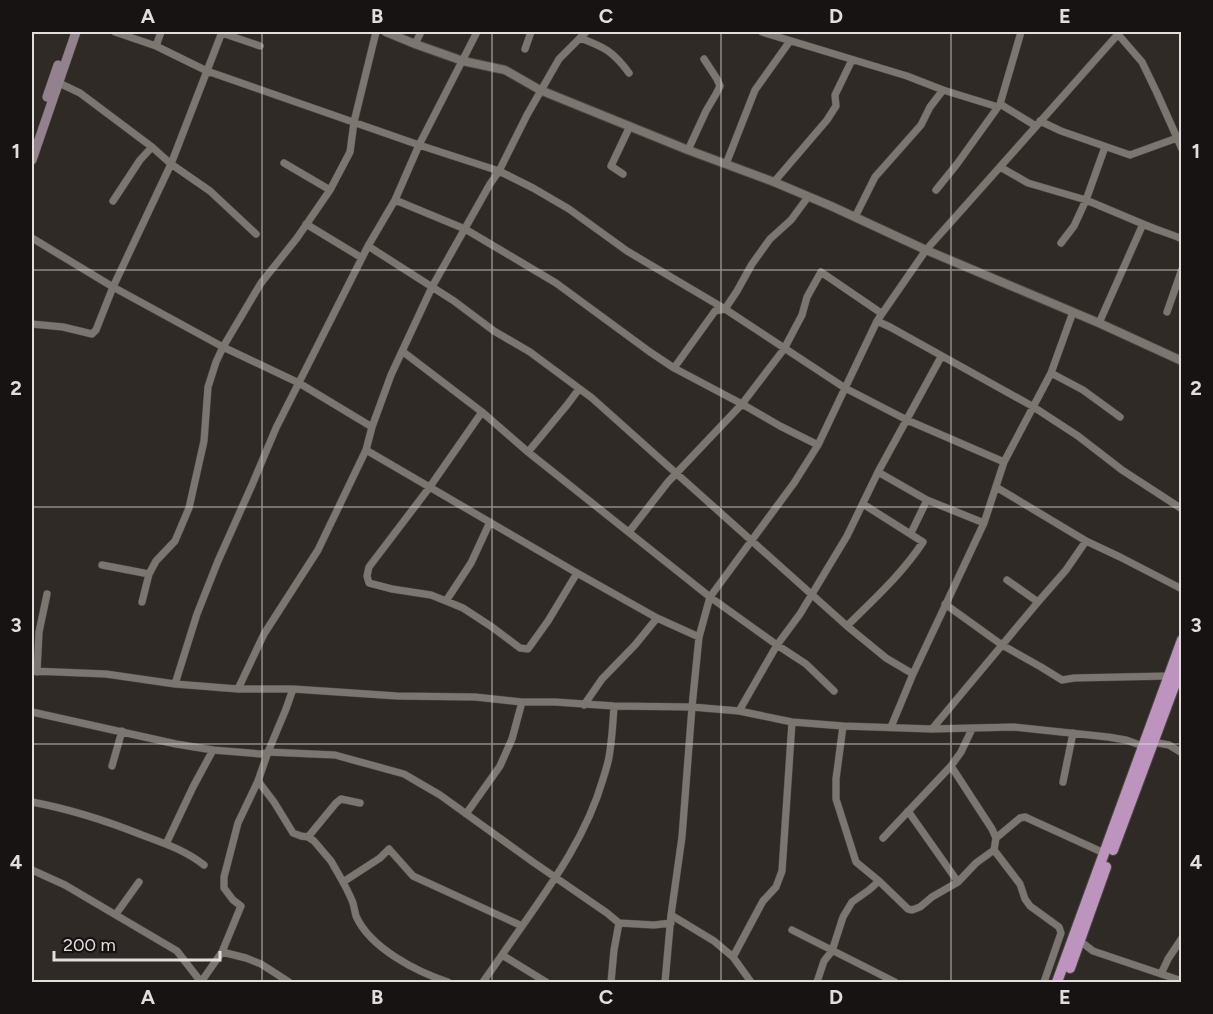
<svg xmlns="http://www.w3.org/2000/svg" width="1213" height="1014" font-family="Figtree,sans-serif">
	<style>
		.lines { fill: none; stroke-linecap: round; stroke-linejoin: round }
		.minor-casing { stroke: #4c4844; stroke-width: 8 }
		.tertiary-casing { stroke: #4c4844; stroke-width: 10 }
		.secondary-casing { stroke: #4c4844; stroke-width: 10 }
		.trunk-casing { stroke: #4c4844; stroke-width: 12 }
		.minor { stroke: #7c7671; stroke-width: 7 }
		.tertiary { stroke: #7c7671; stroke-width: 8 }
		.secondary { stroke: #94818e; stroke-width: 9 }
		.trunk { stroke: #bd94be; stroke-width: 10 }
		.grid { fill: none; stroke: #e1dedb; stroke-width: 1.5; stroke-opacity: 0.55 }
		.neatline { fill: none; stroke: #e1dedb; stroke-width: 2 }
		.grid-label { font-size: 20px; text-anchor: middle; font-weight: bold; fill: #e1dedb }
	</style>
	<rect width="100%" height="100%" fill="#302a26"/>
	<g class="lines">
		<g class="minor-casing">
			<path id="minor" d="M 115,32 L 156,46 L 207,71 L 419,145 L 499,171 L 533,188 L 569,209 L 627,251 L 725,309 L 845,388 L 907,420 L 1004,462
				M 762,32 L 907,76 L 943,90 L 998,107 L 1000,104 L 1036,126
				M 1116,32 L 1142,62 L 1157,93 L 1182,149
				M 222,33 L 260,46
				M 580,38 C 604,47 613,51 629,73
				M 415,44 L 421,32
				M 156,46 L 161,32
				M 525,49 L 531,32
				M 59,83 L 80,93 L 152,147 L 171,164 L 210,191 L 256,234
				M 1000,104 L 1021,32
				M 1040,121 L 1061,131 L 1130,155 L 1177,138
				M 688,150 L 706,111 L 716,94 L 720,86 L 717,79 L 704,59
				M 284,163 L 330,190
				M 726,164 L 755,90 L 790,41
				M 1000,167 L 1028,183 L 1086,200 L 1143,224 L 1099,323
				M 623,174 L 611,166 L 630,126
				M 774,182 L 827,120 L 836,106 L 835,95 L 852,60
				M 936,190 L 957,164 L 998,107
				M 395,200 L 465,229 L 514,258 L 556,283 L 650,352 L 674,368 L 742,404 L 780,426 L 818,445
				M 113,201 L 140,160 L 152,147
				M 855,217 L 875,177 L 921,125 L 930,107 L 943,90
				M 306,224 L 362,258
				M 1143,224 C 1156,230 1169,233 1182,239
				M 32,238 L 113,287 L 223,347 L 299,383 L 372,427
				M 1061,243 L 1074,226 L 1086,200 L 1105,147
				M 368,246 L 454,301 L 494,331 L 530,352 L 592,398 L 847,626 L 886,658 L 913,674
				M 1167,312 L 1182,269
				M 877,321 L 890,327 L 1032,406 L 1078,436 L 1122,470 L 1182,509
				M 32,324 L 63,327 L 92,334 L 96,330 L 113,287 L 171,164 L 222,32
				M 402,351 L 482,412 L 528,452 L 710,597 L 777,645 L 806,664 L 834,691
				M 674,368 L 715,311 L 725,309 L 737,291 L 752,264 L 770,239 L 791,220 L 808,197
				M 1051,373 L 1083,390 L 1120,417
				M 482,412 L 429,488 L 369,567 L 367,576 L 369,583 L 392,589 L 431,595 L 446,601 L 463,608 L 492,627 L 520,648 L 528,649 L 548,621 L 577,573
				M 366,450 L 577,573 L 657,618 L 699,637
				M 528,452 L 567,405 L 579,389
				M 878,472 L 927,500 L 984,523
				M 996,487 L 1086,541 L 1120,557 L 1182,589
				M 629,532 L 668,482 L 742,404 L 784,349 L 802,315 L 807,297 L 821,272 L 881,313
				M 911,533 L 927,500
				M 102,565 L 149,574
				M 1007,580 L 1038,602
				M 446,601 L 471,563 L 490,522
				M 142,602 L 149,574 L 156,561 L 175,541 L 189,508 L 204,441 L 208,387 L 216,362 L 223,347 L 261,283 L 297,238 L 330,190 L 350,152 L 354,122 L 376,32
				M 945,604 L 1002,645 L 1041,667 L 1062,680 L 1074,678 L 1168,676
				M 847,626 C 874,599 902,574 923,542 L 863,504
				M 32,671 L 106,674 L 175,684 L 238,689 L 293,689 L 397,696 L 475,697 L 522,702 L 555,702 L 614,706 L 692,707 L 739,711 L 792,722 L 843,726 L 932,729 L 1014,727 L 1108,737 L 1126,740 L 1143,746
				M 37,672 L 39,632 L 47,594
				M 175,684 L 197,614 L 218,561 L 252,485 L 276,428 L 368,246 L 395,200 L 419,145 L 477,32
				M 238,689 L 264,634 L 318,550 L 366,450 L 372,427 L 391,375 L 432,287 L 490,184 L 499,171 L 527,115 L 559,59 L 586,32
				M 584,705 L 602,679 L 635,645 L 657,618
				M 739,711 L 777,645 L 800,614 L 847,536 L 878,472 L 941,357
				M 32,712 L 176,744 L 213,750 L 261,754 L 268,752 L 335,755 L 404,774 L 440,795 L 533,862 L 607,913 L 619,923 L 614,950 L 611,982
				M 843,726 L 836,779 L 836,799 L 856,862 L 879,881 L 908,909 L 912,910 L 920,907 L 932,897 L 958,882 L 976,863 L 994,850 L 996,838 L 992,829 L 951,766
				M 891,727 L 913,674 L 984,523 L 1004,462 L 1051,373 L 1073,312
				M 932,729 L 1038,602 L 1066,570 L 1086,541
				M 1153,742 L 1169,745 L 1182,753
				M 112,766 L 122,731
				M 258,781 L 274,802 L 293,833 L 301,836 L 308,837 L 314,841 L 331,861 L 343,882
				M 1063,782 L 1073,733
				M 32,802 C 69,809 107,821 142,835 C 166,844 185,850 204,865
				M 908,811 L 958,882
				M 466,814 L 500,766 L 512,739 L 522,702
				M 308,837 L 336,803 L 341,799 L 360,803
				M 883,838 L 951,766 L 961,752 L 972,729
				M 996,838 L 1020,818 L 1025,817 L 1104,853
				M 166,844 L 193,787 L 213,750
				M 994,850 L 1020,884 L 1025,899 L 1030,906 L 1059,927 L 1061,933 L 1044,982
				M 32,870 L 65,885 L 177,951 L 201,982
				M 116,914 L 139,882
				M 671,915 L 714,941 L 733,957 L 751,982
				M 619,923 L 654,925 L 671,923
				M 792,930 L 895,982
				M 1080,941 L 1093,951 L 1182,981
				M 222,952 L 246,958 L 261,964 L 289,982
				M 733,957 L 763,901 L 776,887 L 782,871 L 792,722
				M 1161,974 L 1168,959 L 1182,938
				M 201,982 L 222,952 L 241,906 L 233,900 L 224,888 L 224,877 L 238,823 L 258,781 L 268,752 L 286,709 L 293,689
				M 448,982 C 417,972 370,948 356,916 C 355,912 354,907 353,903 C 350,895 346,888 343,882 L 380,858 L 389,849 L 413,876 L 522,926
				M 483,982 L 502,955
				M 546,982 L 502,955 C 540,899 584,845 603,779 C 605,772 608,764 609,757 C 612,740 613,723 614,706
				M 665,982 L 671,915 L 682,837 L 692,707 L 699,637 L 710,597 L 794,483 L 818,445 L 877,321 L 926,250 L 1120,32
				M 817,982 L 824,961 L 832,951 L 843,917 L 852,902 L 869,890 L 879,881"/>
		</g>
		<g class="tertiary-casing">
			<path id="tertiary" d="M 386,32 L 415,44 L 463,61 L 505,70 L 540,90 L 688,150 L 774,182 L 831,206 L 926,250 L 1099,323 L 1182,361"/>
		</g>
		<g class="secondary-casing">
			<path id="secondary" d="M 47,97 L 58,65
				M 32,160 L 76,32"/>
		</g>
		<g class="trunk-casing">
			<path id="trunk" d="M 1113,850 L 1182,665
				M 1070,968 L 1106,867
				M 1057,982 L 1182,640"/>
		</g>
		<use href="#minor" class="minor"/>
		<use href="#tertiary" class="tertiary"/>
		<use href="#secondary" class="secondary"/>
		<use href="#trunk" class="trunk"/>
	</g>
	<path class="grid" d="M 262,32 L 262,982M 492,32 L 492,982M 721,32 L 721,982M 951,32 L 951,982M 32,270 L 1182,270M 32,507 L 1182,507M 32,744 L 1182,744"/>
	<rect width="1213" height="1014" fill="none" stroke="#161312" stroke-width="66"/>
	<path d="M54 951v9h166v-9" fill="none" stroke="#e1dedb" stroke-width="3"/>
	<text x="63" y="951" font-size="18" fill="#e1dedb" stroke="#161312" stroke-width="4.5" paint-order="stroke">200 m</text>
	<rect x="33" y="33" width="1147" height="948" class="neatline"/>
	<g class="grid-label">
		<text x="148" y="23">A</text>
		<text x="377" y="23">B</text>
		<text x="606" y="23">C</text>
		<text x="836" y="23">D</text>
		<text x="1065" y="23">E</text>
		<text x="16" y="158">1</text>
		<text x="1196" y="158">1</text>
		<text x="16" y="395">2</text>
		<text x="1196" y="395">2</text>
		<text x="16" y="632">3</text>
		<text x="1196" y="632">3</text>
		<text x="16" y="869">4</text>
		<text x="1196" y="869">4</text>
		<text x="148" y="1004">A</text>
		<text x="377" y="1004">B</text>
		<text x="606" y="1004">C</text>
		<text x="836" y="1004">D</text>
		<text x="1065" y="1004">E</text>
	</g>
</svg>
